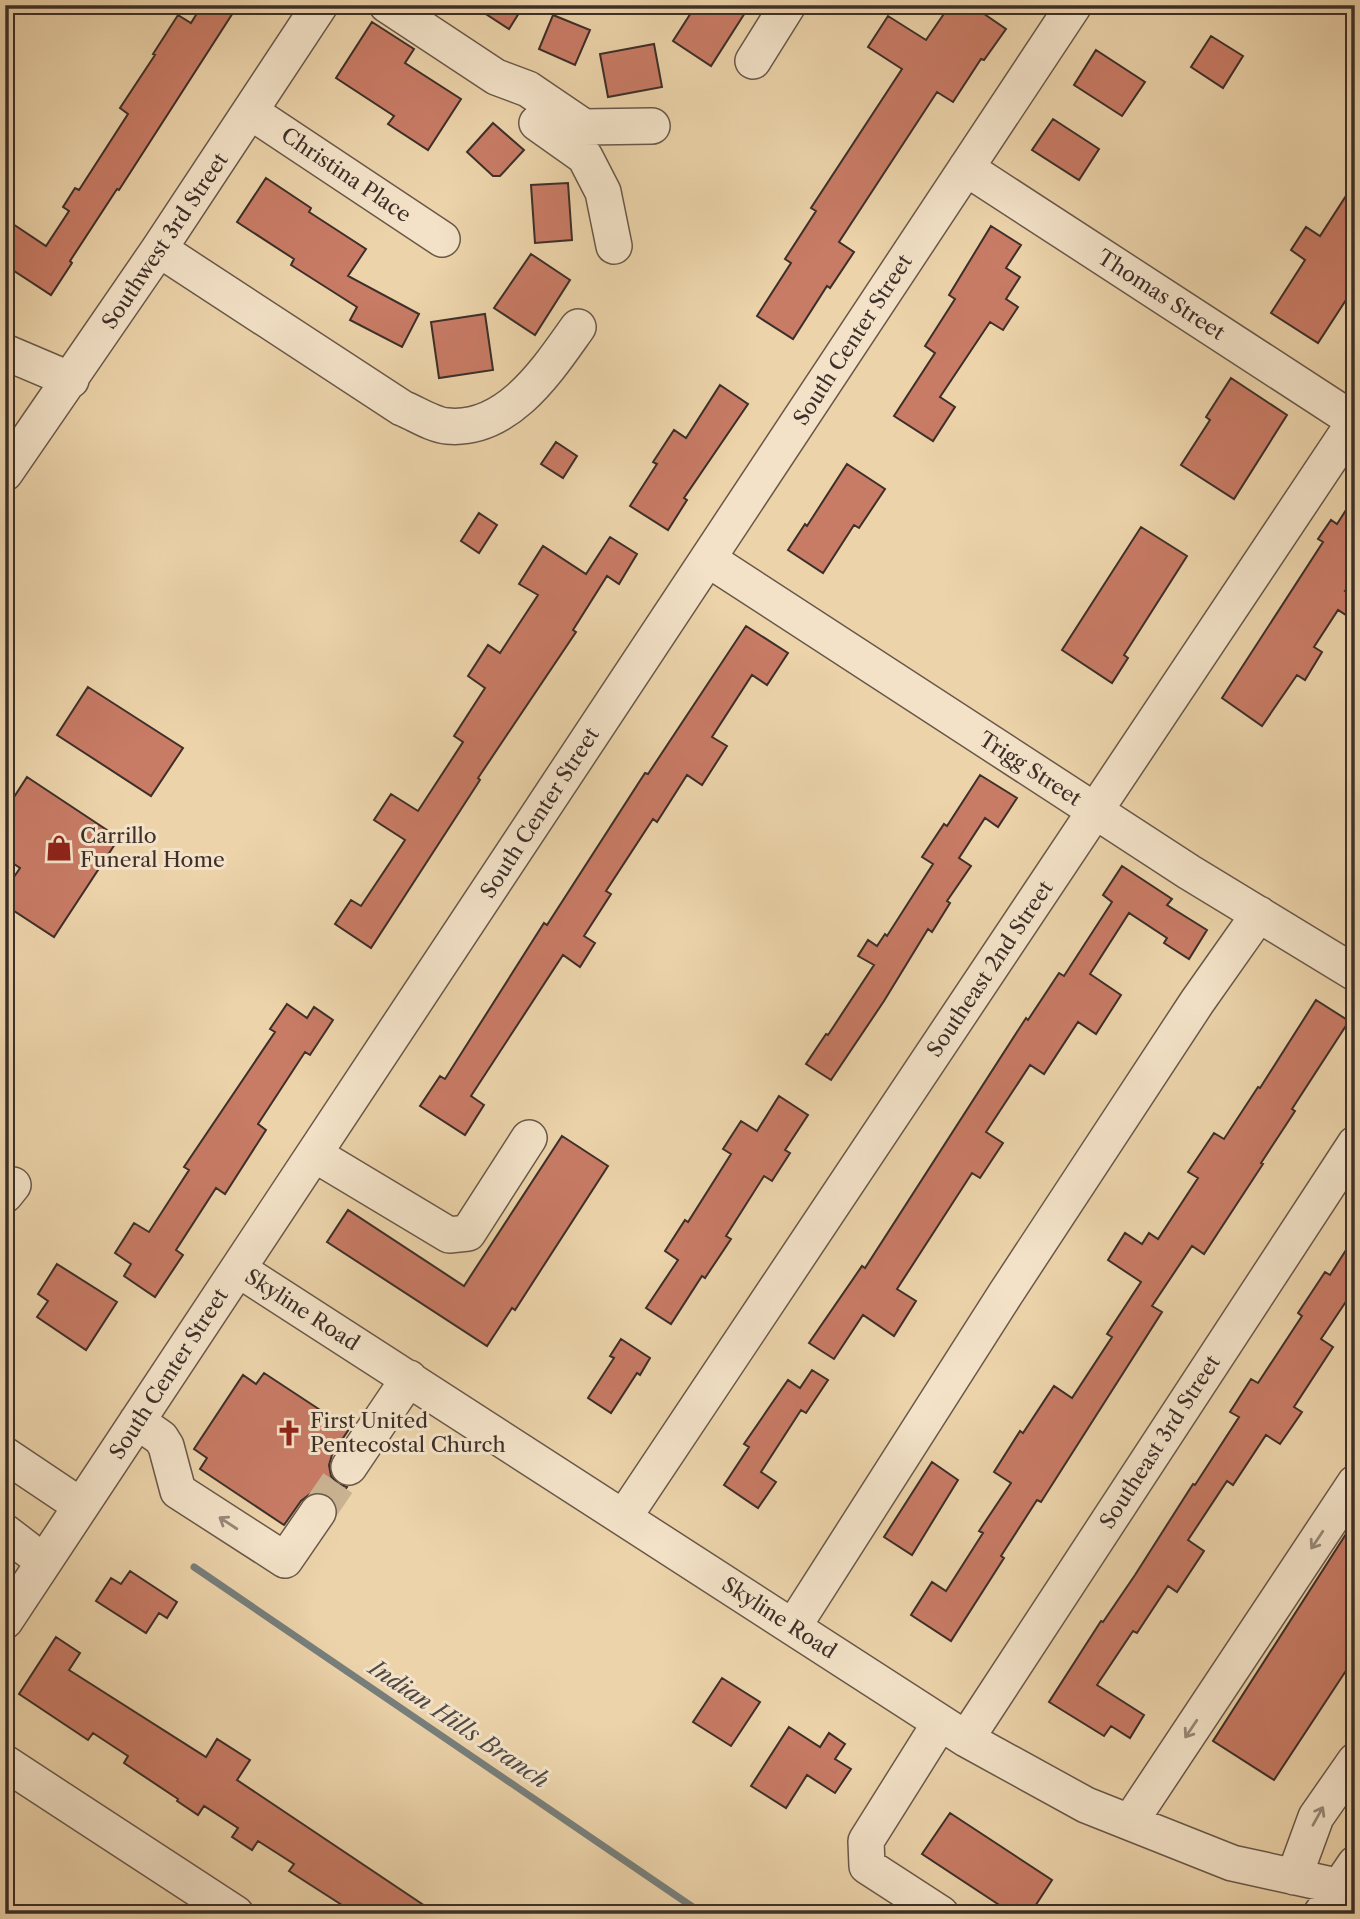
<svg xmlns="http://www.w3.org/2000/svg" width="1360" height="1919" font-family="'Libre Caslon Text',serif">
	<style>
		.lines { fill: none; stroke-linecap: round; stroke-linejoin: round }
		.stream { stroke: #777f7c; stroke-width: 7 }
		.building { fill: #c87b65; stroke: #3d2f29; stroke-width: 2 }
		.minor-tunnel { stroke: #c9b290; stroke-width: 35; stroke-dasharray: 35 18; stroke-linecap: butt }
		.minor-casing { stroke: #695849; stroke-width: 38 }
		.minor { stroke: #f3e2c8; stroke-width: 35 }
		.oneway { stroke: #988878 }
		.labels { text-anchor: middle; stroke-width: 6; stroke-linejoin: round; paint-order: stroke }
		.street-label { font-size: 21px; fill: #3d2f29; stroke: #f3e2c8 }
		.poi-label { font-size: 21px; fill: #3d2f29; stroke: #f3e2c8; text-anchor: start }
		.water-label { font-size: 23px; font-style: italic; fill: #504a45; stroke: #f3e2c8 }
	</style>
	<rect width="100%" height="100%" fill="#ecd3aa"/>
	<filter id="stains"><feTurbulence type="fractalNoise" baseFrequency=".00286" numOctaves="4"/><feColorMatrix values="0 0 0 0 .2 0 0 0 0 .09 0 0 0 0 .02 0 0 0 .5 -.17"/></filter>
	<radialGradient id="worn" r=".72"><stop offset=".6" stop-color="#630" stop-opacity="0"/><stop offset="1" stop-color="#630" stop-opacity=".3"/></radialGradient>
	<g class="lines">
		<path class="stream" d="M 194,1567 L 703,1914"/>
	</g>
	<path class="building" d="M 202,5 L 238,5 L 119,190 L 117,189 L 70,261 L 72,263 L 51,295 L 5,265 L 5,235 L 13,224 L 46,246 L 69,211 L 63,207 L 75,188 L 79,190 L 128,114 L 120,108 L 155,55 L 153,54 L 178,15 L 191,23 Z
		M 472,5 L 524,5 L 509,29 Z
		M 696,5 L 750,5 L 711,66 L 673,41 Z
		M 950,5 L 971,5 L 1006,29 L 984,60 L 981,59 L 953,102 L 937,92 L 839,242 L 854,252 L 830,288 L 827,286 L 793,339 L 757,316 L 791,263 L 785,259 L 816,211 L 811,208 L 902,69 L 868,47 L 888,16 L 926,40 Z
		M 553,15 L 590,30 L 575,65 L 539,49 Z
		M 372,22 L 414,49 L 405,63 L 461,99 L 428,150 L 388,124 L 394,116 L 336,78 Z
		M 1211,36 L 1243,56 L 1223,88 L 1191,67 Z
		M 654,44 L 662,87 L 608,97 L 600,54 Z
		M 1096,50 L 1145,82 L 1122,116 L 1074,85 Z
		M 1053,119 L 1099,149 L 1079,180 L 1032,150 Z
		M 493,123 L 524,150 L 500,176 L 493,176 L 467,152 Z
		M 266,178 L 311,208 L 309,212 L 366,249 L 348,276 L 419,314 L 402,347 L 350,320 L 357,307 L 291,265 L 294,259 L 237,222 Z
		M 1355,182 L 1355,286 L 1318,343 L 1271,313 L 1305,260 L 1291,250 L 1306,227 L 1320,236 Z
		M 568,183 L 572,240 L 535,243 L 531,185 Z
		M 991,226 L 1021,245 L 1006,268 L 1020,277 L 1006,299 L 1018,307 L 1003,330 L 990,322 L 940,397 L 955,407 L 933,441 L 894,416 L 935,353 L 925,346 L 955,299 L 949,295 Z
		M 531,254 L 570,280 L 535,335 L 494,308 Z
		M 485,314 L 493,370 L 439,378 L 431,322 Z
		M 1231,378 L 1287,415 L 1234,499 L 1181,465 L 1210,420 L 1206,417 Z
		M 720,385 L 748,404 L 684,498 L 687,500 L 668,530 L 630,506 L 657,464 L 653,462 L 674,430 L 686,438 Z
		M 556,442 L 577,456 L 563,478 L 541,464 Z
		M 847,464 L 885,489 L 859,528 L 854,525 L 823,573 L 788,550 L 805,524 L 807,526 Z
		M 1355,496 L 1355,577 L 1345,591 L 1355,598 L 1355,621 L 1338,610 L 1314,647 L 1322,652 L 1305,680 L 1297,675 L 1262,726 L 1222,698 L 1323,542 L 1318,539 L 1331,520 L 1337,524 Z
		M 479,513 L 497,525 L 479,553 L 461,541 Z
		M 1141,527 L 1187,556 L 1124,655 L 1128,658 L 1112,683 L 1062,650 Z
		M 610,537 L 637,554 L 619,584 L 607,576 L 573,630 L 576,632 L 478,778 L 480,780 L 371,948 L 335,924 L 351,900 L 361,906 L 405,840 L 374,820 L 391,794 L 418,811 L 463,742 L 454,736 L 485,688 L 468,676 L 488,645 L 500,653 L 538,595 L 519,584 L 543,546 L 586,574 Z
		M 746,626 L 788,653 L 767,685 L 752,675 L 712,737 L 727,746 L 702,785 L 687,775 L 657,822 L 653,819 L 606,891 L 611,894 L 584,936 L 595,943 L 580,967 L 563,955 L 471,1096 L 484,1105 L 465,1135 L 420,1106 L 440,1076 L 445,1079 L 544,923 L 547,925 L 645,773 L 648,774 Z
		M 88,687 L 183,748 L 151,796 L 57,735 Z
		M 980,775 L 1017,798 L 998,827 L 985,818 L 959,858 L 971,866 L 947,901 L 950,903 L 932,932 L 928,929 L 884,1001 L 831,1080 L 806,1064 L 826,1034 L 828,1035 L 874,965 L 858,956 L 868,940 L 877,946 L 885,934 L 887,936 L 933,864 L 922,857 L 944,824 L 947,826 Z
		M 27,777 L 119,838 L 54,937 L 5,905 L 5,890 L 20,868 L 5,858 L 5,811 Z
		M 1122,866 L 1172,899 L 1167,905 L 1207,930 L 1189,959 L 1164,943 L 1167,938 L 1129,913 L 1090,974 L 1121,995 L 1096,1034 L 1078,1022 L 1044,1074 L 1030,1065 L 986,1132 L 1003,1143 L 980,1178 L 972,1173 L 897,1289 L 916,1301 L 894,1336 L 863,1315 L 834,1359 L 809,1343 L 862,1266 L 865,1268 L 1026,1018 L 1028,1020 L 1059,973 L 1064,976 L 1112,902 L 1103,895 Z
		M 1316,1000 L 1349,1021 L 1292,1109 L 1295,1111 L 1261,1163 L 1263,1164 L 1204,1254 L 1192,1246 L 1152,1306 L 1162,1312 L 1041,1502 L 1037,1500 L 1001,1556 L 1004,1558 L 951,1641 L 911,1615 L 932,1582 L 946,1591 L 983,1533 L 979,1531 L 1011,1483 L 994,1472 L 1020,1431 L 1023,1433 L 1054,1386 L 1072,1398 L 1112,1337 L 1107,1334 L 1141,1282 L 1108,1260 L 1125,1233 L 1142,1244 L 1149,1233 L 1158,1239 L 1198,1178 L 1188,1172 L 1214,1133 L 1224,1139 L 1258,1087 L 1260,1088 Z
		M 287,1004 L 307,1018 L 314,1007 L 333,1020 L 310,1055 L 305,1052 L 258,1124 L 266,1130 L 225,1194 L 216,1188 L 176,1250 L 183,1255 L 155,1297 L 124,1276 L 131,1264 L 115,1253 L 134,1223 L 149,1232 L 189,1170 L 184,1167 L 275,1032 L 270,1029 Z
		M 779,1096 L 808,1115 L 785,1150 L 790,1153 L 772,1181 L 764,1176 L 726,1236 L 731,1239 L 705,1278 L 702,1276 L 671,1324 L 646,1308 L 678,1260 L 665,1251 L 685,1220 L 688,1222 L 731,1154 L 723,1149 L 741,1121 L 757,1131 Z
		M 562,1136 L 608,1166 L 515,1310 L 512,1308 L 487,1346 L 327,1242 L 348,1210 L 464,1286 Z
		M 1355,1236 L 1355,1288 L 1321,1339 L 1333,1347 L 1294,1407 L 1302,1412 L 1280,1444 L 1266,1435 L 1233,1485 L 1227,1481 L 1188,1540 L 1204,1551 L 1177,1592 L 1168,1586 L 1137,1633 L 1133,1631 L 1097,1685 L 1144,1715 L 1130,1738 L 1111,1726 L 1104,1736 L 1049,1702 L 1101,1621 L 1103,1622 L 1135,1575 L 1193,1484 L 1195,1485 L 1239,1417 L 1230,1412 L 1251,1379 L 1258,1383 L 1302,1316 L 1298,1313 L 1325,1272 L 1330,1275 Z
		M 57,1264 L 117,1302 L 86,1350 L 37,1317 L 48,1301 L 38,1294 Z
		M 621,1339 L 650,1358 L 640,1375 L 637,1373 L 611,1413 L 588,1398 L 614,1358 L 610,1356 Z
		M 812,1370 L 828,1380 L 806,1413 L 801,1410 L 761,1472 L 776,1482 L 758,1508 L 724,1485 L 749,1447 L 744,1444 L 788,1380 L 800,1388 Z
		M 264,1373 L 349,1429 L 332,1455 L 329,1465 L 331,1476 L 338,1484 L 347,1487 L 336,1503 L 329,1495 L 320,1492 L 310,1494 L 301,1501 L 284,1525 L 200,1469 L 207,1458 L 194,1449 L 243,1375 L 256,1384 Z
		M 932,1462 L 958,1480 L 912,1555 L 884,1537 Z
		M 1355,1520 L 1355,1657 L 1274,1780 L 1213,1741 Z
		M 130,1571 L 177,1602 L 167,1618 L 159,1613 L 146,1633 L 96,1601 L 111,1578 L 121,1584 Z
		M 56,1637 L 80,1653 L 69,1670 L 206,1757 L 217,1739 L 250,1760 L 237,1780 L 437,1914 L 341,1914 L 345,1907 L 289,1871 L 294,1864 L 258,1841 L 252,1850 L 232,1837 L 238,1828 L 204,1806 L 198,1815 L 177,1801 L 178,1799 L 124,1763 L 128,1756 L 93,1733 L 88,1740 L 19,1694 Z
		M 722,1678 L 760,1702 L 731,1746 L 693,1722 Z
		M 789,1727 L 820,1747 L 829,1733 L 845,1744 L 835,1759 L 851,1769 L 835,1793 L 807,1775 L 786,1808 L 751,1786 Z
		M 950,1813 L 1052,1880 L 1030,1914 L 1013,1914 L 922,1854 Z"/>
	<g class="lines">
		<path class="minor-tunnel" d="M 318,1512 L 349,1467"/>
		<g class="minor-casing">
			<path id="minor" d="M 387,5 L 496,77 L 528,89 L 584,127 L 652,126
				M 753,61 L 788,5
				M 251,112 L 442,239
				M 537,123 L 585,157 L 603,192 L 614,246
				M 966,168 L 1355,421
				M 159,249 L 402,408 C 415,413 433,425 447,426 C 508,432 548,369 578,327
				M 5,352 L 71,380
				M 5,473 L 159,249 L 320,5
				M 708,559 L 1189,872 L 1355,973
				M 314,1154 L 449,1235 L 468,1233 L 529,1138
				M 5,1195 L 13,1185
				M 238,1269 L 966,1739 L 1086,1805 L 1232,1863 L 1355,1890
				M 137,1421 L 161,1438 L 166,1446 L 178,1491 L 285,1560 L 318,1512
				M 5,1455 L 81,1506
				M 349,1467 L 409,1378
				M 624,1517 L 1355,421
				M 5,1532 L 44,1562
				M 5,1621 L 1074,5
				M 793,1627 L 1006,1293 L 1197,1002 L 1259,914
				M 940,1723 L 866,1841 L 867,1866 L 941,1914
				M 966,1739 L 1355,1144
				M 5,1763 L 236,1914
				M 1130,1822 L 1355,1483
				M 1294,1877 L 1316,1817 L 1355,1761
				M 1321,1914 L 1355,1864"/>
		</g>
		<use href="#minor" class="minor"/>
	</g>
	<defs><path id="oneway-shaft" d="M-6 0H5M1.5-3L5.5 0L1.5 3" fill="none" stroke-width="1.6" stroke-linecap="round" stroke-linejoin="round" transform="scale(1.75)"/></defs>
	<g class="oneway">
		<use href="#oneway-shaft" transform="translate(228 1523) rotate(-147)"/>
		<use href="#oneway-shaft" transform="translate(1317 1540) rotate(124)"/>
		<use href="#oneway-shaft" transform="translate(1191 1729) rotate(124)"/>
		<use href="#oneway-shaft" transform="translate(1318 1816) rotate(-61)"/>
	</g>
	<defs>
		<g id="shop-bare" transform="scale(2.1)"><path d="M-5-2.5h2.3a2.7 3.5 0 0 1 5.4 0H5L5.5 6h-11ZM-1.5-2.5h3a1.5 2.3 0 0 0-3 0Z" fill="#8f2418" stroke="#f3e2c8" stroke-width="2.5" paint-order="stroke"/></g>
		<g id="church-bare" transform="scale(2.1)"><path d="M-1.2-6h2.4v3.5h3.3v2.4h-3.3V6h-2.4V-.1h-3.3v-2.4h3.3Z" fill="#8f2418" stroke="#f3e2c8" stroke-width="2.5" paint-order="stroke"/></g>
	</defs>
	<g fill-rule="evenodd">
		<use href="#shop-bare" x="59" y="848"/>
		<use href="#church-bare" x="289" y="1433"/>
	</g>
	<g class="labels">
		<g class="street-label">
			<text transform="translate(346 175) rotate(34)" y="7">Christina Place</text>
			<text transform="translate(165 241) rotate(-56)" y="7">Southwest 3rd Street</text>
			<text transform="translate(1161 295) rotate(33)" y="7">Thomas Street</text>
			<text transform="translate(853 340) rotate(-57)" y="7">South Center Street</text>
			<text transform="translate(1030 769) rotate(33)" y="7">Trigg Street</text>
			<text transform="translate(540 813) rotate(-57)" y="7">South Center Street</text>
			<text transform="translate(990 969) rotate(-56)" y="7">Southeast 2nd Street</text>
			<text transform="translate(302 1310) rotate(33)" y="7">Skyline Road</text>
			<text transform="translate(169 1374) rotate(-57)" y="7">South Center Street</text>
			<text transform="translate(1160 1442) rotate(-57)" y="7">Southeast 3rd Street</text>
			<text transform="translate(779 1618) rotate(33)" y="7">Skyline Road</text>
		</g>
		<g class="poi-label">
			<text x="80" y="843">Carrillo<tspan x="80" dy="24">Funeral Home</tspan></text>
			<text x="310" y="1428">First United<tspan x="310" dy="24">Pentecostal Church</tspan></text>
		</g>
		<g class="water-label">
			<text transform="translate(459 1724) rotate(34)" y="8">Indian Hills Branch</text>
		</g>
	</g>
	<rect width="1360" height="1919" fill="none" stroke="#ecd3aa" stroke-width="28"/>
	<rect x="7" y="7" width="1346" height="1905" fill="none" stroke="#3d2f29" stroke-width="3.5"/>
	<rect x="14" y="14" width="1332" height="1891" fill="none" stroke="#3d2f29" stroke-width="2"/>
	<rect width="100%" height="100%" filter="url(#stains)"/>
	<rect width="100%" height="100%" fill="url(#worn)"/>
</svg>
